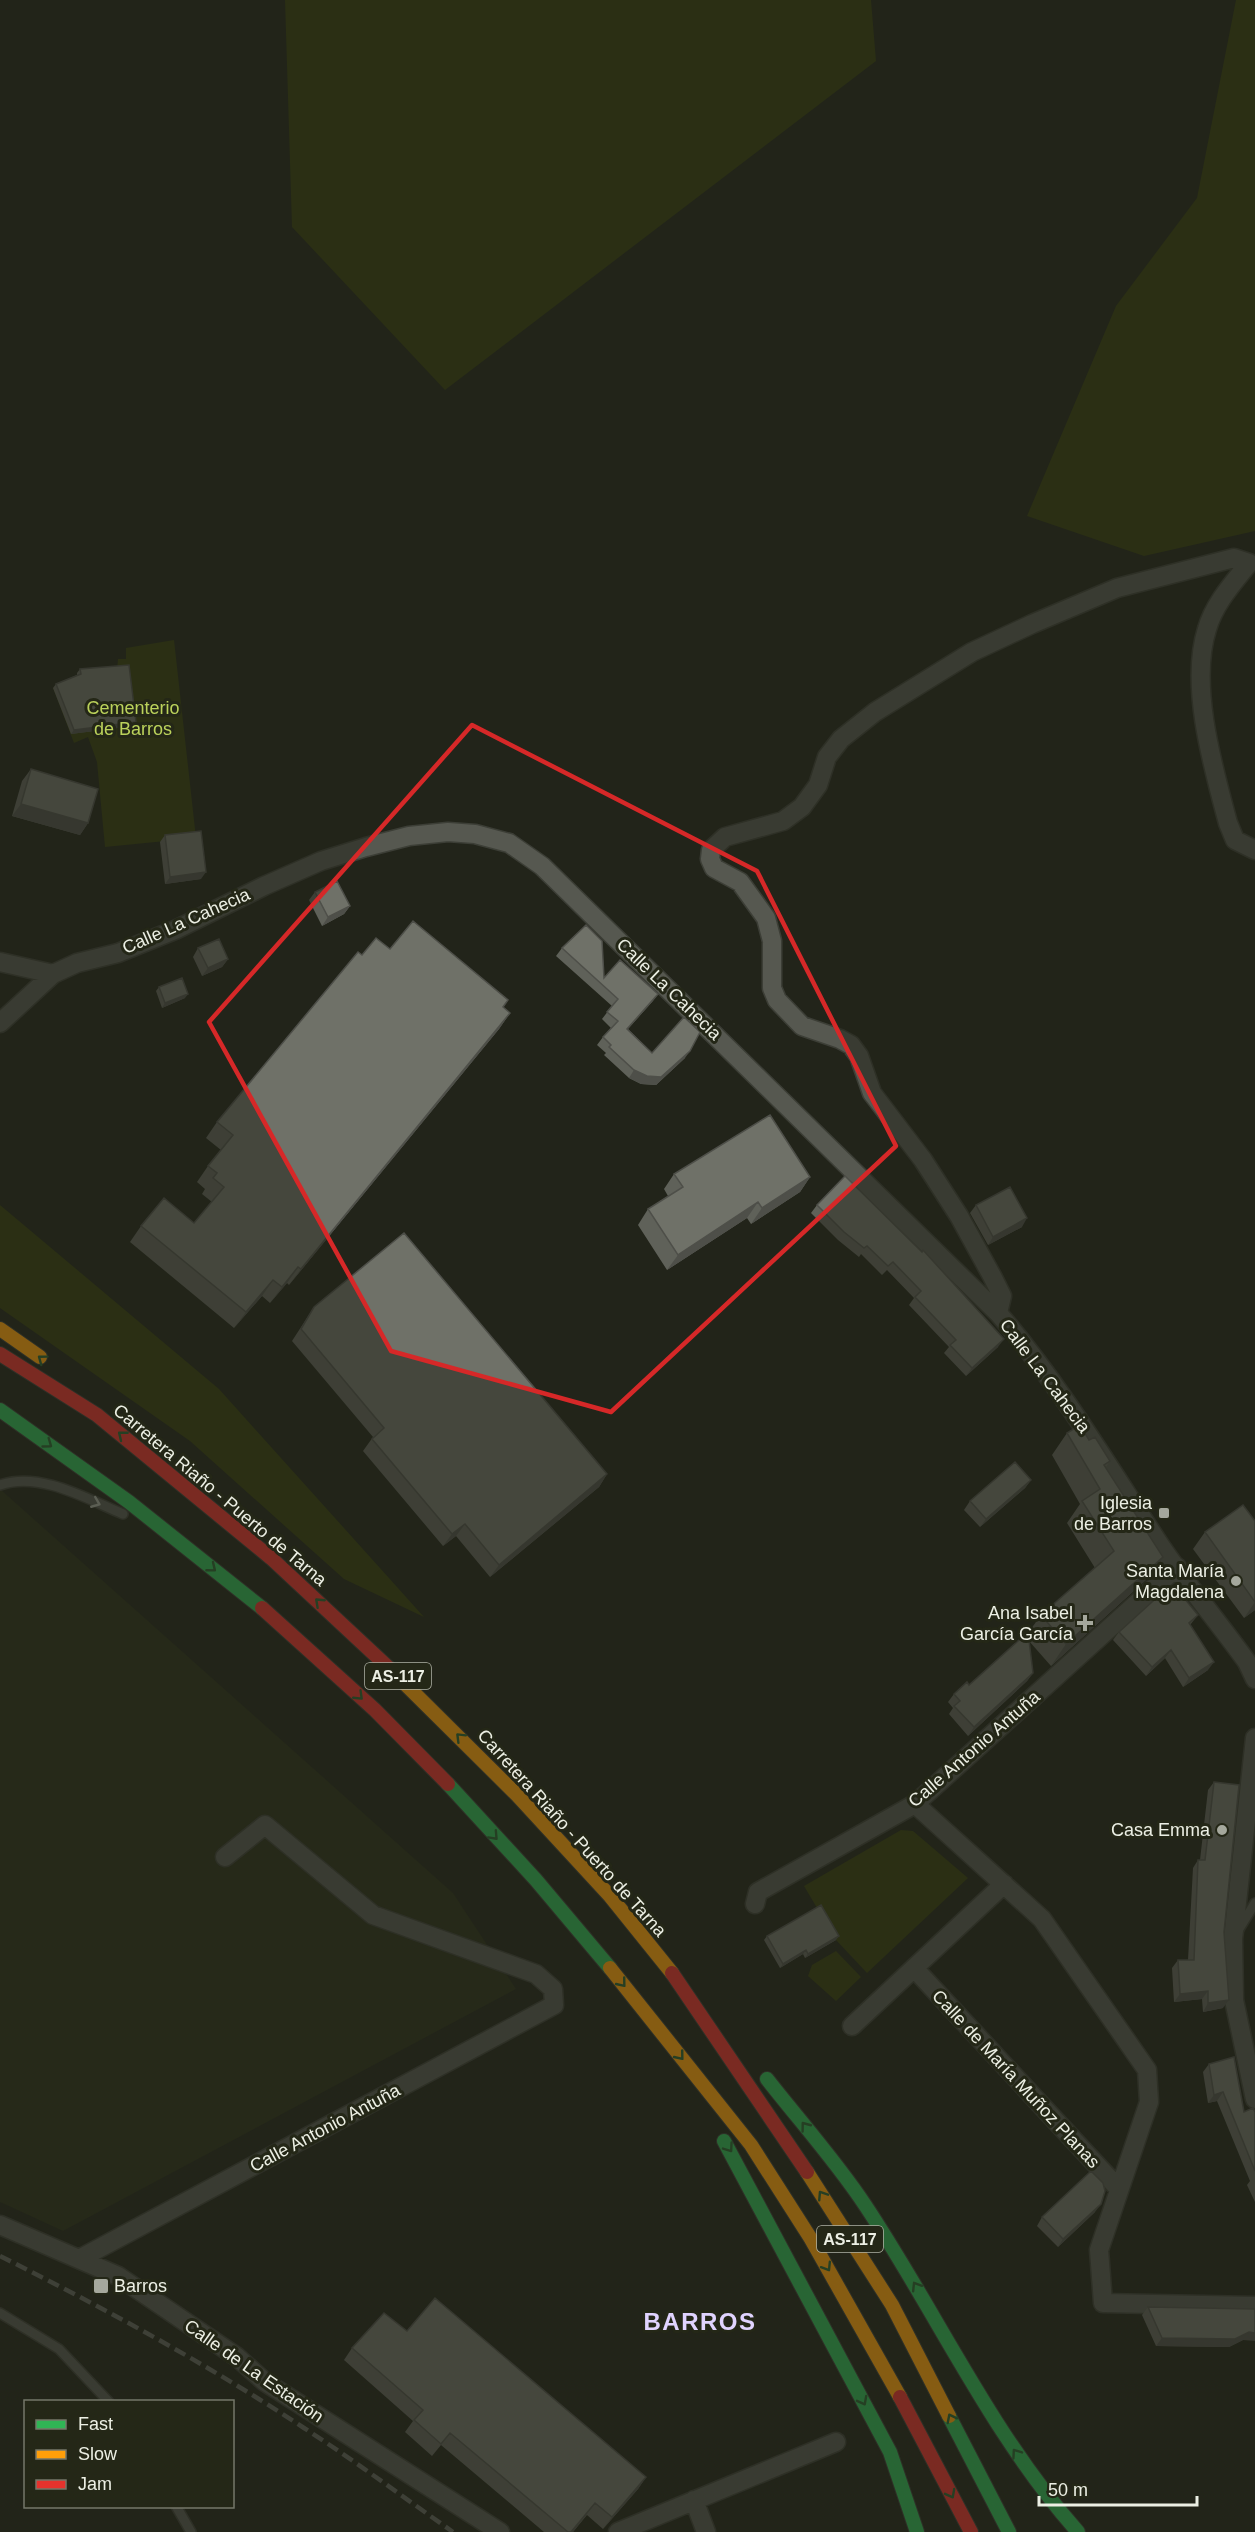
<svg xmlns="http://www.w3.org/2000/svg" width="1255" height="2532" font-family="Helvetica,sans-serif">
<rect width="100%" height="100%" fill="#22241a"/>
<path fill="#2a2f19" d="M0,1489L453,1893L516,1989L63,2231L0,2202Z"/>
<path fill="#353d0e" d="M285,0H871L876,61L445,390L292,227Z
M1236,0H1255V531L1144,556L1027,516L1116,306L1197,198Z
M174,640L196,838L105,847L97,762L88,737L74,743L53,688L78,680L77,673L117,670L118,659H126V648Z
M0,1205L219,1389L424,1617L344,1579L190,1441L0,1308Z
M901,1830L913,1831L968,1878L867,1973L836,1940L804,1886Z
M836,1951L861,1977L836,2001L808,1976L812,1965Z"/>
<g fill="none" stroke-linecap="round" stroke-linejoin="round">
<defs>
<path id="lane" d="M0,1485C40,1471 87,1499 123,1514
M1239,1929L1255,1903
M0,2313L59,2349L109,2402
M176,2506L191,2532"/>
<path id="street" d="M0,962L53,974
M0,1023L53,974L77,963L118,953L175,930L264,886L321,861L366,847L409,836L448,832L475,834L509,843L542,866L998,1313C1060,1385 1108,1466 1160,1545C1187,1585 1219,1623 1247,1662L1255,1679
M998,1313L1002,1296L992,1276L959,1216L923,1160L872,1093L859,1056L851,1045L840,1039L802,1026L777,1000L772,988V941L766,918L740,882L714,868L710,859L711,850L725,837L783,821L802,807L818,785L827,757L841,739L875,712L972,652L1032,624L1117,588L1234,558L1249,563C1233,583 1214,604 1207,629C1189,685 1213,767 1228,823L1235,840L1255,850
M1255,1738L1233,1939L1234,2000L1255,2099
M915,1804L1042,1919L1147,2070L1149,2102L1099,2250L1103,2303L1255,2306
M755,1904L758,1892L915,1804L1177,1567
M914,1968L1119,2189
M852,2026L1004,1884
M0,2225L118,2276L237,2357L265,2382L500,2532
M81,2258L554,2005L553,1989L536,1974L373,1915L265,1825L225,1857
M694,2500L706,2532
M618,2532L836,2442"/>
<path id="fast" d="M0,1410L129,1502L262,1608
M448,1784L536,1880L610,1968
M767,2079C799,2120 836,2161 865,2205C937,2313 991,2434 1078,2532
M724,2141L890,2452L917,2532
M949,2416L1009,2532"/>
<path id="slow" d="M0,1329L40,1357
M390,1669L517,1795L610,1896L672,1973
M610,1968L751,2145L811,2239L900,2397
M807,2172L892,2305L949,2416"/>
<path id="jam" d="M0,1354L97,1415L271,1558L390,1669
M262,1608L375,1710L448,1784
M672,1973L807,2172
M900,2397L971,2532"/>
</defs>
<use href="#lane" stroke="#3c3e36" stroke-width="12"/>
<use href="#street" stroke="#3c3e36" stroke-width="21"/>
<use href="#fast" stroke="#3c3e36" stroke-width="16"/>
<use href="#slow" stroke="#3c3e36" stroke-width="16"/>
<use href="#jam" stroke="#3c3e36" stroke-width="16"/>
<use href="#lane" stroke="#565850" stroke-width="9"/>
<use href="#street" stroke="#565850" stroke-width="18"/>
<use href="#fast" stroke="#30b455" stroke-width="14"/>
<use href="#slow" stroke="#ff9f0a" stroke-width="14"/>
<use href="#jam" stroke="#e5322d" stroke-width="14"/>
<path stroke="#60625b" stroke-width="4.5" stroke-dasharray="12 6" stroke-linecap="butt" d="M0,2256C104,2308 207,2364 304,2428C355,2461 403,2497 453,2532"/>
</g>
<path fill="#5f6159" d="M80,669L136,722L133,726L71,734L53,688L56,684L77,675V673Z
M31,769L88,823L80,835L12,816L22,781Z
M165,835L201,879L165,884L160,842Z
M315,892L350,906L344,914L322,926L309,900Z
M198,948L228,959L222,967L202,976L193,957Z
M562,948L604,978L658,994L652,1002L628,1029L652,1053L685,1058L656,1085L641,1084L629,1078L604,1055L606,1053L597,1045L603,1037L611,1028L602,1019L612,1006L556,956Z
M390,949L508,1000L503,1007L510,1013L499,1029L289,1285L287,1283L270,1303L262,1296L234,1328L130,1242L141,1226L194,1223L212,1202L202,1194L205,1189L197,1182L208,1166L221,1150L206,1138L217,1122L362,955Z
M159,987L185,998L162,1008L156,991Z
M674,1174L810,1177L800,1192L751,1224L747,1218L667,1270L638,1225L648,1209L668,1196L664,1189Z
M845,1176L998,1347L966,1376L944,1353L949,1347L909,1305L914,1298L887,1270L882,1275L861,1254L859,1257L838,1240L811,1213L817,1205Z
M976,1205L1022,1227L988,1245L970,1213Z
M314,1307L607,1474L599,1487L490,1577L456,1536L443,1546L363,1451L373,1437L292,1341Z
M1067,1433L1089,1440L1110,1461L1106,1467L1163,1557L1147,1579L1051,1666L1029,1641L1033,1673L1027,1681L968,1736L949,1714L953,1708L948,1702L954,1694L969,1685L1028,1633L1041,1615L1095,1568L1067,1523L1080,1504L1052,1455Z
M1031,1480L1025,1488L980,1527L964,1510L970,1501Z
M1255,1521V1610L1244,1618L1193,1549L1205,1532Z
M1198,1615L1190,1625L1208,1670L1183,1687L1165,1658L1146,1676L1113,1640L1119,1632Z
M1214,1782L1224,1932L1223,2008L1203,2012L1202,1999L1174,2002L1172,1968L1178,1960H1188L1193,1868L1198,1860H1200L1208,1790Z
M767,1936L836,1940L805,1958L803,1954L780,1968L764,1940Z
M1209,2064L1244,2112H1255V2202L1247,2185L1250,2181L1217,2101L1208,2103L1203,2072Z
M1095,2212L1058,2247L1037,2226L1042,2217Z
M1148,2307L1243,2340L1229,2347L1156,2346L1142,2315Z
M407,2331L646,2477L638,2489L603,2529L587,2515L573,2532H544L441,2445L432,2456L405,2432L413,2421L344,2360L352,2348Z"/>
<path fill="#4e4f49" d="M136,722L133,726L71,734L74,730Z
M21,804L88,823L80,835L12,816Z
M206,872L201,879L165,884L170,877Z
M350,906L344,914L322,926L328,917Z
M228,959L222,967L202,976L208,968Z
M188,994L185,998L162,1008L165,1003Z
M658,994L652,1002L621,1036L627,1029Z
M510,1013L499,1029L289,1285L301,1269Z
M690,1051L685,1058L656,1085L641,1084L629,1078L634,1070Z
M810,1177L800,1192L751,1224L762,1208Z
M758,1202L747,1218L667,1270L678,1255Z
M1027,1218L1022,1227L988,1245L993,1237Z
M298,1267L287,1283L270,1303L282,1287Z
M273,1280L262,1296L234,1328L246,1312Z
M1004,1339L998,1347L966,1376L972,1368Z
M607,1474L599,1487L490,1577L499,1565Z
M1031,1480L1025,1488L980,1527L986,1519Z
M465,1524L456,1536L443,1546L452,1534Z
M1163,1557L1147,1579L1051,1666L1066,1644Z
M1255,1602V1610L1244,1618Z
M1171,1650L1165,1658L1146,1676L1152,1667Z
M1214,1662L1208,1670L1183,1687L1189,1678Z
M1033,1673L1027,1681L968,1736L974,1727Z
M839,1936L836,1940L805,1958L808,1954Z
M806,1950L803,1954L780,1968L783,1964Z
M1208,1991L1202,1999L1174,2002L1180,1994Z
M1229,2000L1223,2008L1203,2012L1208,2003Z
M1223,2092L1217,2101L1208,2103L1214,2095Z
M1101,2204L1095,2212L1058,2247L1063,2239Z
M1249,2332L1255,2333V2341L1243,2340L1229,2347L1156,2346L1162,2338Z
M646,2477L638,2489L603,2529L612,2517Z
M595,2503L573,2532H571Z"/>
<path fill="#6f7168" stroke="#4e4f49" stroke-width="1.5" d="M129,665L136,722L74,730L56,684L81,674L80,669Z
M31,769L98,789L88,823L21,804Z
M201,831L206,872L170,877L165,835Z
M337,881L350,906L328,917L315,892Z
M413,921L508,1000L503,1007L510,1013L301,1269L298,1267L282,1287L273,1280L246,1312L141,1226L164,1198L194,1223L224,1187L213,1178L217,1173L208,1166L233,1135L217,1122L358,952L362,955L376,938L390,949Z
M586,925L602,941L604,978L620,960L658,994L627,1029L652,1053L684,1017L700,1032L690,1051L661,1077L647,1076L634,1070L609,1047L611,1045L603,1037L618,1021L607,1012L618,999L562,948Z
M219,939L228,959L208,968L198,948Z
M182,978L188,994L165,1003L159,987Z
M770,1115L810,1177L762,1208L758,1202L678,1255L648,1209L683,1187L674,1174Z
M845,1176L922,1252L923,1250L1004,1339L972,1368L950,1345L956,1340L915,1297L921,1291L893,1262L888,1266L867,1246L864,1248L844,1232L817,1205Z
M1010,1187L1027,1218L993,1237L976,1205Z
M404,1233L607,1474L499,1565L465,1524L452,1534L372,1439L384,1428L301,1329L314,1307Z
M1080,1425L1089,1440L1095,1437L1110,1461L1104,1465L1163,1557L1066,1644L1041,1615L1114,1551L1082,1501L1100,1489L1067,1433Z
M1015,1462L1031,1480L986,1519L970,1501Z
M1243,1505L1255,1521V1602L1205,1532Z
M1163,1592L1180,1593L1198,1615L1189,1623L1214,1662L1189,1678L1171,1650L1152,1667L1119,1632Z
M1028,1632L1033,1673L974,1727L954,1706L960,1701L954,1694L967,1682L969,1685Z
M1214,1782L1239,1785L1224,1932L1229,2000L1208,2003V1991L1180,1994L1178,1960H1194L1198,1860H1205Z
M821,1905L839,1936L808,1954L806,1950L783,1964L767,1936Z
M1234,2057L1244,2112L1253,2108L1255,2112V2171L1223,2092L1214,2095L1209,2064Z
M1091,2171L1103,2183L1105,2191L1101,2204L1063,2239L1042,2217Z
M435,2298L646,2477L612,2517L595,2503L571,2532H568L450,2433L441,2444L414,2420L423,2410L352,2348L384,2313L407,2331Z
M1148,2307L1255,2309V2333L1249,2332L1235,2339L1162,2338Z"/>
<defs><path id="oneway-chevron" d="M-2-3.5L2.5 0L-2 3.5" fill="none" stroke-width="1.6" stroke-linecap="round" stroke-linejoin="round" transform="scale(1.5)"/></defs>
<g stroke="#295f30">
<use href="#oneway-chevron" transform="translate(42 1359) rotate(-143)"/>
<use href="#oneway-chevron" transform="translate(122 1435) rotate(-141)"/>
<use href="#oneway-chevron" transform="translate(48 1444) rotate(36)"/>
<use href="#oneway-chevron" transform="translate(212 1568) rotate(39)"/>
<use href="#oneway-chevron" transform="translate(319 1602) rotate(-137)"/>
<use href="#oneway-chevron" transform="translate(359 1696) rotate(44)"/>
<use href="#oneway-chevron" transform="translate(460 1737) rotate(-135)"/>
<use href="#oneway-chevron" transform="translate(494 1836) rotate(47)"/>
<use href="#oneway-chevron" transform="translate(622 1983) rotate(51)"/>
<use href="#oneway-chevron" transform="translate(680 2056) rotate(51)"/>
<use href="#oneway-chevron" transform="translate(805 2126) rotate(-127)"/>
<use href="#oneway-chevron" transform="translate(729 2148) rotate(55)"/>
<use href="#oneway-chevron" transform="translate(822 2195) rotate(-123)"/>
<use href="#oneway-chevron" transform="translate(827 2267) rotate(58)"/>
<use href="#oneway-chevron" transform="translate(916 2286) rotate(-122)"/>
<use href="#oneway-chevron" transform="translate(863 2401) rotate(62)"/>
<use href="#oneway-chevron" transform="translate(951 2418) rotate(-117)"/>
<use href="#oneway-chevron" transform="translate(1016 2453) rotate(-125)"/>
<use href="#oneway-chevron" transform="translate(951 2494) rotate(62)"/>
</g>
<use stroke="#a1a49a" href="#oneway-chevron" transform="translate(96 1503) rotate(22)"/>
<path d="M0 0H1255V2532H0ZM472,725L757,871L896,1146L611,1412L391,1351L209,1022Z" fill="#22241a" fill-opacity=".55" fill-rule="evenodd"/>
<path fill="none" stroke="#d62828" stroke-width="4.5" stroke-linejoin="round" d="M472,725L757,871L896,1146L611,1412L391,1351L209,1022Z"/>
<g fill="#a5a89d" stroke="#242717" stroke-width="2">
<rect x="1158" y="1507" width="12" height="12" rx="3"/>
<circle cx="1236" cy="1581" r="6"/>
<path d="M1082 1614h6v6h6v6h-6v6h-6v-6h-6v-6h6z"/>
<circle cx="1222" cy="1830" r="6"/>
<rect x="93" y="2278" width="16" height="16" rx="3"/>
</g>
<g text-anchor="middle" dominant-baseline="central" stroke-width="6" stroke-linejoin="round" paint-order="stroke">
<g fill="#242717" stroke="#b0b3a6" stroke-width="1.5">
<rect x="365" y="1663" width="66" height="26" rx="4.5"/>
<rect x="817" y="2226" width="66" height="26" rx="4.5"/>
</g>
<g font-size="16" font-weight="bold" fill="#ecefe4">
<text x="398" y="1676">AS-117</text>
<text x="850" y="2239">AS-117</text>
</g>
<g font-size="18" fill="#bbd25b" stroke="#242717">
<text x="133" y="708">Cementerio<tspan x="133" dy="21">de Barros</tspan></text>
</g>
<g font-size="18" fill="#ecefe4" stroke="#242717">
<text transform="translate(186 921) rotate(-24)">Calle La Cahecia</text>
<text transform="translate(669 989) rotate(44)">Calle La Cahecia</text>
<text transform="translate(1045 1376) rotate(53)">Calle La Cahecia</text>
<text transform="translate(220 1495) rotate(40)">Carretera Riaño - Puerto de Tarna</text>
<text transform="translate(974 1749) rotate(-41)">Calle Antonio Antuña</text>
<text transform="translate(572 1833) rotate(48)">Carretera Riaño - Puerto de Tarna</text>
<text transform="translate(1016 2079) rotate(47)">Calle de María Muñoz Planas</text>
<text transform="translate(325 2128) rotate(-28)">Calle Antonio Antuña</text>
<text transform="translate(254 2371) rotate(35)">Calle de La Estación</text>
</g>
<g font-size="18" fill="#ecefe4" stroke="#242717" text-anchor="end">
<text x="1152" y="1503">Iglesia<tspan x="1152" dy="21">de Barros</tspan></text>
<text x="1224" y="1571">Santa María<tspan x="1224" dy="21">Magdalena</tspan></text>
<text x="1073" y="1613">Ana Isabel<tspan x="1073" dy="21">García García</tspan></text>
<text x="1210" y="1830">Casa Emma</text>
<text x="114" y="2286" text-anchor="start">Barros</text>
</g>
<g font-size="24" font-weight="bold" letter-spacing="1.5" fill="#e0d3fe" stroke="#242717">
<text x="700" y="2321">BARROS</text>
</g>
</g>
<rect x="24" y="2400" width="210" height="108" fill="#242717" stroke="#747769" stroke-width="1.5"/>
<rect x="36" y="2420" width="30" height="9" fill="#30b455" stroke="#747769" stroke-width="1.5"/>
<text x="78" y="2430" font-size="18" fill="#ecefe4">Fast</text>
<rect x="36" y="2450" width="30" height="9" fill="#ff9f0a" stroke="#747769" stroke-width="1.5"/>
<text x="78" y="2460" font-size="18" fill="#ecefe4">Slow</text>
<rect x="36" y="2480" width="30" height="9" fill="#e5322d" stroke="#747769" stroke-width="1.5"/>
<text x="78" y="2490" font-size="18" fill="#ecefe4">Jam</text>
<path d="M1039 2496v9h158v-9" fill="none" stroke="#ecefe4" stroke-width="3"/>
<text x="1048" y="2496" font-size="18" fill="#ecefe4" stroke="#242717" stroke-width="4.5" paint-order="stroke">50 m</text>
</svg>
